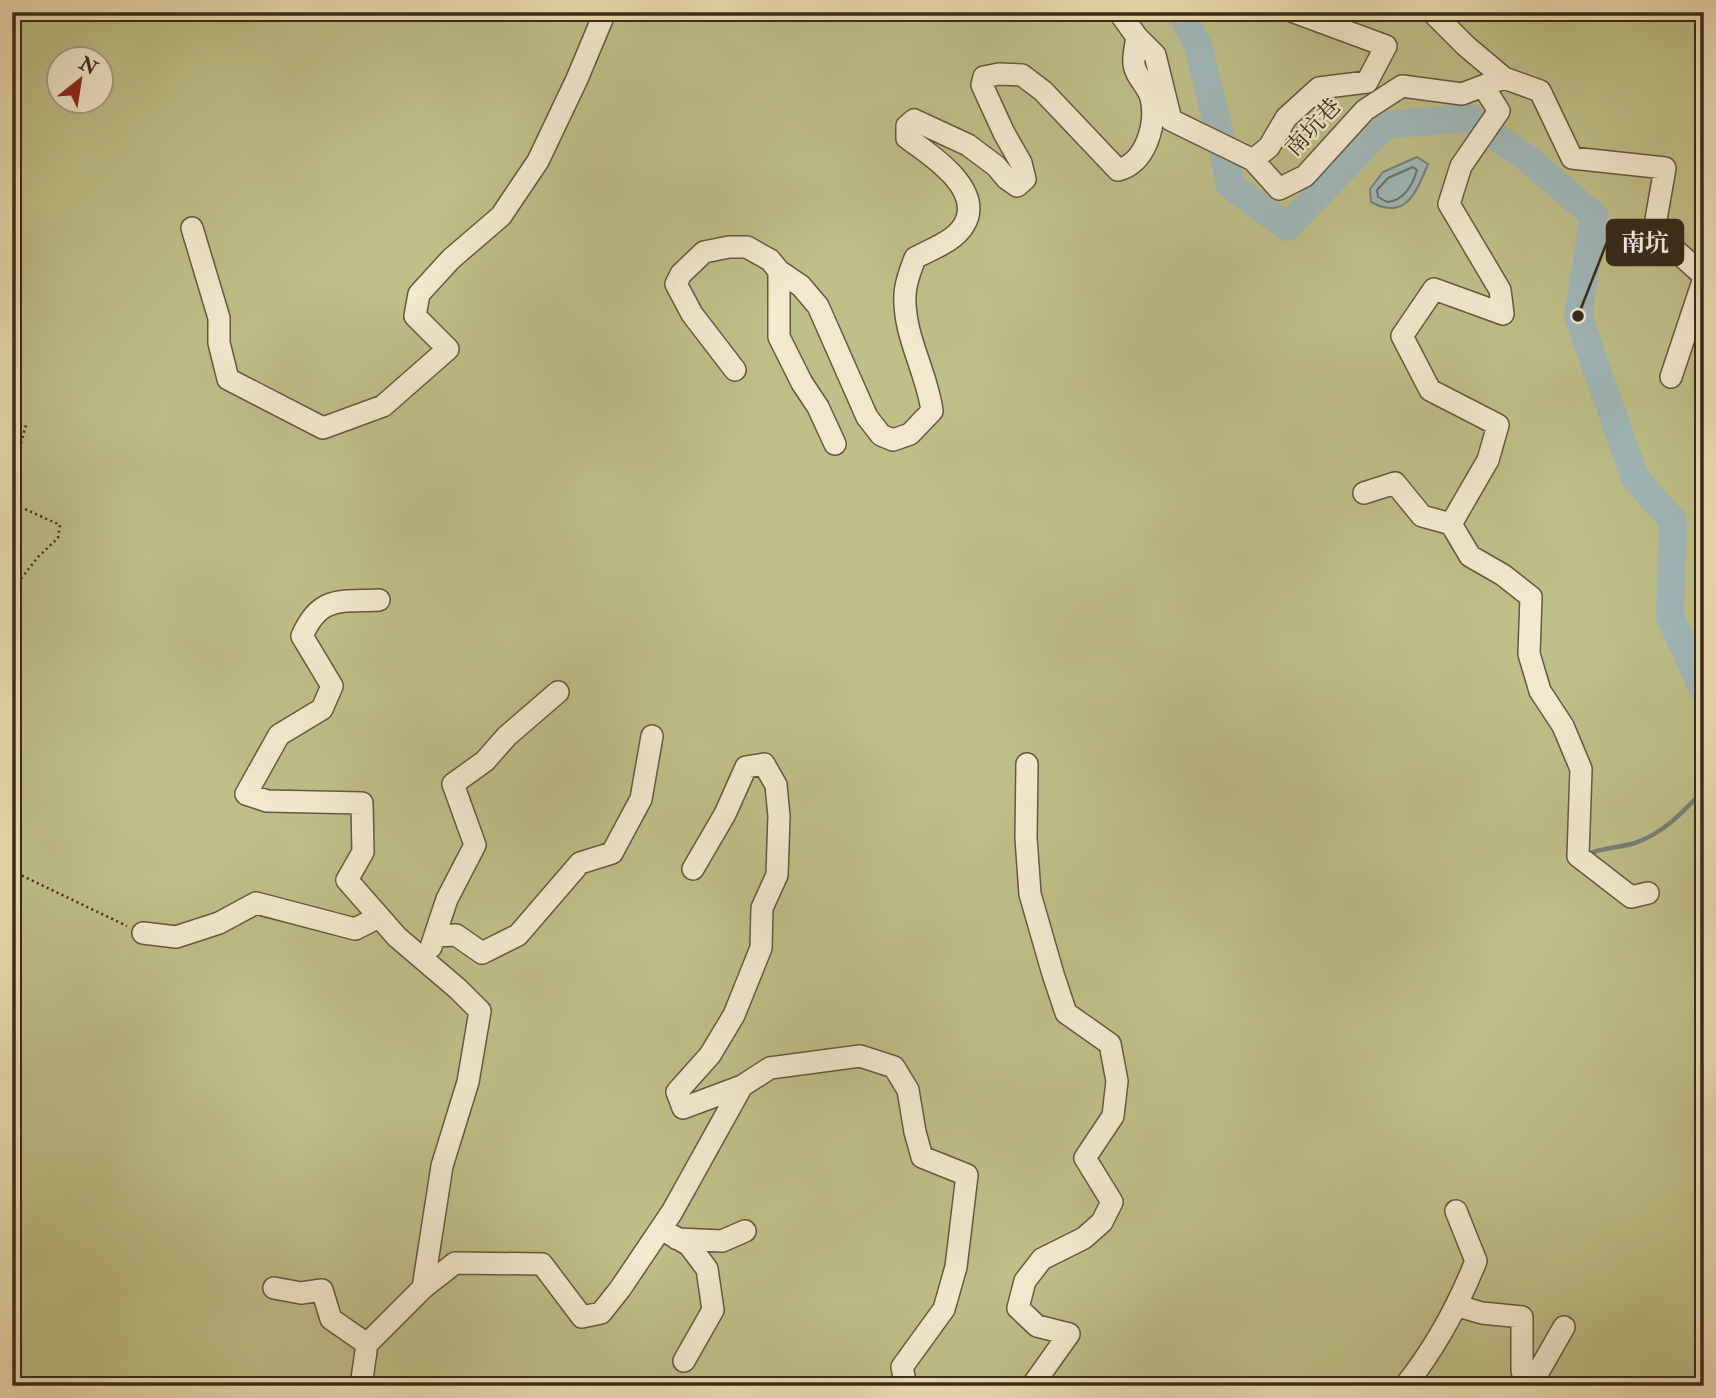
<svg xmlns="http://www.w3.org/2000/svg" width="1716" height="1398" font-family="'IM FELL Double Pica','Noto Serif TC',serif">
<rect width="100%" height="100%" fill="#edddb3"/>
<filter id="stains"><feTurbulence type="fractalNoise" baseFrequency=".00286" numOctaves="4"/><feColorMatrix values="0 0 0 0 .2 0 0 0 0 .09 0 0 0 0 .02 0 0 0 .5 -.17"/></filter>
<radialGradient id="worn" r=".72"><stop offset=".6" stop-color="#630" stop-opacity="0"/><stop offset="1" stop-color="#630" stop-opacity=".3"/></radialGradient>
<path fill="#bfbf88" stroke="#7b7652" stroke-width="2" fill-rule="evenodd" d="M12,12H1704V1386H12ZM60,60H102V102H60Z"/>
<path fill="#a0b8b9" stroke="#76807a" stroke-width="2" d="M1417,157L1428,164C1416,193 1406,221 1371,202L1370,189L1383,172Z"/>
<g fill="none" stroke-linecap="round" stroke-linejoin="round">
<path stroke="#6c726a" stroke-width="2" d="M1413,167L1417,170C1413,184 1404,201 1387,202L1378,197L1377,190L1388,178Z"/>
<path stroke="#76807a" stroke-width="4.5" d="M1588,854C1604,847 1619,848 1635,843C1664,833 1684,811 1704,790"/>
<path stroke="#a0b8b9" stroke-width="28" d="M1181,12L1198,46L1215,115L1230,185L1287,227L1385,125L1469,118L1528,159L1594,216L1578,316L1635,478L1673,521L1670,617L1704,691"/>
<defs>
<path id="minor" d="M1119,12L1137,37L1155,55L1171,120L1253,160L1279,189L1305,176L1365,110L1402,86L1462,94L1504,78
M1436,12V16L1466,46L1504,78L1540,91L1572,158L1665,168L1654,231L1704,276
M1483,86L1499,111L1461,166L1449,204L1500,290L1503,314L1434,289L1402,336L1430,390L1498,425L1488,460L1451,524L1470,556L1503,575L1531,597L1529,654L1540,691L1563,726L1581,769L1578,856L1631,897L1648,893
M1253,160L1269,147L1286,118L1319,88L1367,82L1386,46L1294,12
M192,228L219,318V343L228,379L323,428L383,406L448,349L415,316L419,294L451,259L501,216L538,161L577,79L605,12
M779,271V337L802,383L818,407L835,444
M735,370L692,314L676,284L681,274L704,252L729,247H747L770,260L779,271L801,286L818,306L867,417L881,435L893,440L910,434L932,411C927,372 903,335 905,295C905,283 911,269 915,258C931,249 954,242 964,225C985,190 930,154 907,138V126L914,120L968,145L996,166L1007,179L1017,186L1025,179L1021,163L1004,133L982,85L984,77L999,74L1022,75L1043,91L1118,170C1146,163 1157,124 1151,98C1148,86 1135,76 1134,64C1133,55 1136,45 1137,37
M1671,377L1704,278
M1364,493L1395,483L1422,516L1451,524
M379,600C340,602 320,595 302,636L332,686L322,709L279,735L246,794L267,801L362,803L363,852L347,880L397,937L458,989L480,1011L468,1082L442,1166L423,1288
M1027,764L1026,838L1030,894L1053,974L1066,1013L1110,1044L1117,1081L1113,1116L1085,1158L1112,1202L1102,1222L1084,1238L1042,1259L1025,1281L1018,1308L1037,1326L1069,1334L1032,1386
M143,933L176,937L219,923L256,903L355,929L379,917
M436,936L456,935L482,953L518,935L580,863L612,853L641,799L652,736
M431,947L447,899L475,845L453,784L485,761L507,736L558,692
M742,1086L770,1068L860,1056L894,1067L908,1090L915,1132L922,1157L967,1175L956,1267L944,1309L902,1367L906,1386
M661,1229L689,1245L707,1269L713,1310L684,1361
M677,1239L722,1241L745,1231
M274,1288L301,1293L322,1290L331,1319L367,1344
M1458,1306L1482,1313L1522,1317V1371L1532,1383L1564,1327
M361,1386L367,1344L423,1288L455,1263L542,1264L582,1317L601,1313L620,1289L672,1212L742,1086L683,1108L677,1092L710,1055L734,1015L761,948L762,908L777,875L779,816L776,785L764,764L746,767L725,814L693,869
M1405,1386C1436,1347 1458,1306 1476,1261L1456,1211"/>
</defs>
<use href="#minor" stroke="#645842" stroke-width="24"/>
<path stroke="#372c1c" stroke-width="2.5" stroke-dasharray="2 3.5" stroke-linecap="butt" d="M12,475L26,425
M12,500L16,505L60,525L58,538L38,557L12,590
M12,714L20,730L12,829
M12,871L127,926"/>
<use href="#minor" stroke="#f3e9ce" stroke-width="21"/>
</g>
<g text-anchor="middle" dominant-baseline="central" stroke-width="5" stroke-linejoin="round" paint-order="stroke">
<g font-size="23" fill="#372c1c" stroke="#f3e9ce">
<text transform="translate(1313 127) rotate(-47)">南坑巷</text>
</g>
</g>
<path fill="none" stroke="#372c1c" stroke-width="2.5" d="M1578 316L1607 242"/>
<circle fill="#372c1c" stroke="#f3e9ce" stroke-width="2.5" cx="1578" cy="316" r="7"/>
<rect fill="#372c1c" stroke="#372c1c" stroke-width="2.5" x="1607" y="220" width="76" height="45" rx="7"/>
<g font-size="24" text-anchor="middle" font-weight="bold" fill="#fff">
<text x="1645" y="251">南坑</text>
</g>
<rect width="1716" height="1398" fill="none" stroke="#edddb3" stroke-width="42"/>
<rect x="14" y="14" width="1688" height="1370" fill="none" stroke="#372c1c" stroke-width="3.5"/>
<rect x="21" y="21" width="1674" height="1356" fill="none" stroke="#372c1c" stroke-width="2"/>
<g transform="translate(80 80) rotate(30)"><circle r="33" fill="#f3e9ce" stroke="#a89d87" stroke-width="2"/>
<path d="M0-5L12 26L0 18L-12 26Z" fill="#8f2418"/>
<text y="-10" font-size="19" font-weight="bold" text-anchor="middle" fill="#372c1c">N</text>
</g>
<rect width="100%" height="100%" filter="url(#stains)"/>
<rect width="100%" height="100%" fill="url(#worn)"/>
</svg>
